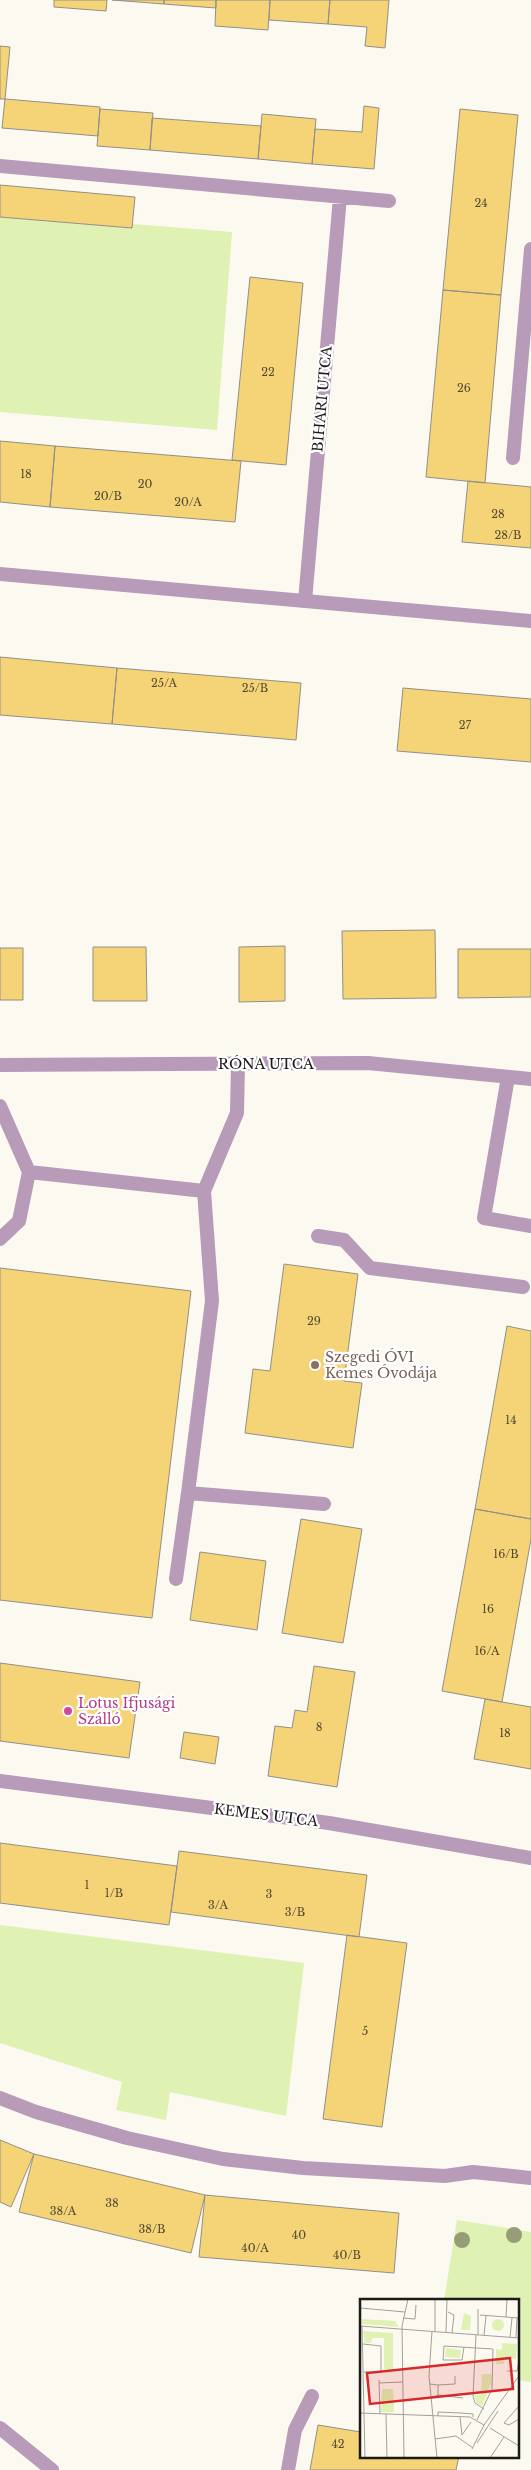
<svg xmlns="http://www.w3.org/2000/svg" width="531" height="2470" font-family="'Libre Baskerville',serif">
<rect width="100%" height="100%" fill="#fcf9f1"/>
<path fill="#dff1b3" d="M0,217L132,228L133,224L232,232L217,430L0,412Z
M0,1925L304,1963L286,2116L170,2092L166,2120L116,2110L122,2082L0,2043Z
M457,2220L531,2232V2382L517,2380V2300H444Z"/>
<path fill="#f5d478" stroke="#928f88" d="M54,0H107L106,11L54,7Z
M112,0H164V4Z
M164,0H216V8L164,4Z
M216,0H270L268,30L215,26Z
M270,0H330L328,24L269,20Z
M330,0H389L385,48L365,46L367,27L328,24Z
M0,46L10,47L5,99H0Z
M5,99L100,107L98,136L2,128Z
M364,106L379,108L374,169L312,164L315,129L362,132Z
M100,109L153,113L150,150L97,146Z
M460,109L518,115L501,295L443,290Z
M262,114L316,119L312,164L258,159Z
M152,118L261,126L258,159L150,150Z
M0,185L135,197L132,228L0,217Z
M250,277L303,283L286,465L232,460Z
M443,290L501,295L485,483L426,477Z
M0,441L55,446L50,507L0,502Z
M55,446L241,461L235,522L50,507Z
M468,481L531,487V548L462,542Z
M0,657L117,668L112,724L0,715Z
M117,668L301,683L296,740L112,724Z
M403,688L531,699V762L397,751Z
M435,930L436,998L343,999L342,931Z
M285,946V1001L239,1002V947Z
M93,947H146L147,1001H93Z
M0,948H23V1000H0Z
M458,949H531V997L458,998Z
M284,1264L358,1274L344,1381L362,1383L353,1448L245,1433L253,1369L270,1371Z
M0,1268L191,1291L152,1618L0,1600Z
M507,1326L531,1331V1519L475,1509Z
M475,1509L531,1519V1539L502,1702L442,1691Z
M301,1519L362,1529L343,1643L282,1633Z
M200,1552L266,1561L257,1630L190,1620Z
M0,1663L140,1682L129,1758L0,1741Z
M314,1666L355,1672L337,1787L268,1776L275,1726L292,1728L295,1710L307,1712Z
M485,1699L531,1707V1769L474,1759Z
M184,1732L219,1737L215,1764L180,1758Z
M0,1843L177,1866L169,1925L0,1903Z
M179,1851L367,1875L359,1937L171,1912Z
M347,1935L407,1943L382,2127L323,2119Z
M0,2140L34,2154L11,2207L0,2202Z
M34,2154L205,2195L191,2253L19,2212Z
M205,2195L399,2213L394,2273L199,2257Z
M318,2425L361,2432V2456H459L456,2470H310Z"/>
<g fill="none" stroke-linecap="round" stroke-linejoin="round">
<path stroke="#b79bb9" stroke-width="14" d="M0,166L389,201
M513,458L531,249
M305,601L340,197
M508,1077L484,1218L531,1226
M0,1106L29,1172L204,1191L237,1113L238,1064
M204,1191L212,1301L188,1493L324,1504
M318,1236L344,1240L370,1268L523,1287
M0,1239L19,1221L29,1172
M176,1579L188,1493
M0,2098L36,2112L127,2138L223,2159L303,2168L445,2176L473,2172L531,2178"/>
<path stroke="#b79bb9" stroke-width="14" d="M0,574L531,621
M0,1065L368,1063L531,1079
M0,1781L329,1823L531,1858
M288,2470L295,2430L312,2396"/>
<path stroke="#b79bb9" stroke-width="14" d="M0,2428L52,2470"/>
</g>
<g fill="#979e77">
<circle cx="514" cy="2235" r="8"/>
<circle cx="462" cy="2240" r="8"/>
</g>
<circle fill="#8d6e63" stroke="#fff" stroke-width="2" cx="315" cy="1365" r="5"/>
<circle fill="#d1479c" stroke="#fff" stroke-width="2" cx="68" cy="1711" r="5"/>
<g text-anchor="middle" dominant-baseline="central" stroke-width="4.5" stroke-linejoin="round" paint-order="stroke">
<g font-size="11" fill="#524930">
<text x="481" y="203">24</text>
<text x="268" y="372">22</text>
<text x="464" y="388">26</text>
<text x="26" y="474">18</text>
<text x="145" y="484">20</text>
<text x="108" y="496">20/B</text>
<text x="188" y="502">20/A</text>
<text x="498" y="514">28</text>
<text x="508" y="535">28/B</text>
<text x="164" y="683">25/A</text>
<text x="255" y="688">25/B</text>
<text x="465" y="725">27</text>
<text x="314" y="1321">29</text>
<text x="511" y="1420">14</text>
<text x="506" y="1554">16/B</text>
<text x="488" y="1609">16</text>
<text x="487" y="1651">16/A</text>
<text x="319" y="1727">8</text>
<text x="505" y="1733">18</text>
<text x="87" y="1885">1</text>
<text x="114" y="1893">1/B</text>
<text x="269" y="1894">3</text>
<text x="218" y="1905">3/A</text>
<text x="295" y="1912">3/B</text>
<text x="365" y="2031">5</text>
<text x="112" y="2203">38</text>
<text x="63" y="2211">38/A</text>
<text x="152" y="2229">38/B</text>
<text x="299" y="2235">40</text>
<text x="255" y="2248">40/A</text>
<text x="347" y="2255">40/B</text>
<text x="338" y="2444">42</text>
</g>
<g font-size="14" fill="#1c1b18" stroke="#fff">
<text transform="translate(322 399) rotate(-85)">BIHARI UTCA</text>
<text x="266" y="1064">RÓNA UTCA</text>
<text transform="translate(266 1815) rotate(7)">KEMES UTCA</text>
</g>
<g font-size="14" fill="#785e54" stroke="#fff" text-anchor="start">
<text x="325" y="1357">Szegedi ÓVI<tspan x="325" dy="16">Kemes Óvodája</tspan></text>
</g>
<g font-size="14" fill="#b23c85" stroke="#fff" text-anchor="start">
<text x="78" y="1703">Lotus Ifjusági<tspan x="78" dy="16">Szálló</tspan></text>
</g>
</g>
<g transform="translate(360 2299)">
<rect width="159" height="159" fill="#fcf9f1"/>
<path d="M104,14L111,17L110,31H101ZM132 26a6 6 0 1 1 12 0a6 6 0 1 1-12 0ZM2,20L35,22L39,28L1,25ZM3,32L33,34V71L24,70V39H12L11,44H5ZM142,44L157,45L156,60L145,59L144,65H136V50L142,51ZM86,49L101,51L100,59L85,58ZM122,75H131L132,82L122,107L117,104L114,96H121ZM22,90H33L34,113H21Z" fill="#dff1b3"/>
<path fill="none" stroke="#a2a09a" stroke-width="1" d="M75,0V32M0,9L45,13M118,10V36M88,13L94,16L92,34M120,16L159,19M146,18L147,0M43,19L55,20L56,6M0,27L159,39M2,27L5,159M72,32L69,77L77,159M86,33L87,0M116,36L113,97L115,104L124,110M124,36L126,17M150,38L152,19M156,38L157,19M3,45L21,47V73H4M104,48L102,61H83L84,47L133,50L132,90L117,121M147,72H157L159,61M19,81L20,115M19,84L43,83M70,85L78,86V96L72,99M78,86L95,85V77M78,96L103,99M159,107L144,124L149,126L159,120M0,114L110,118L124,126M26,115L27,159M78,117V113L101,114L113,115V118M100,118L102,136L111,123M130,129L159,147M75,140L96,137L113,149M117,144L138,112M112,150L124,126L159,77M44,159L42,27L48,0M130,159L144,138"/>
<path fill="#d62828" fill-opacity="0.15" stroke="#d62828" stroke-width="2.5" d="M150,59L153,90L10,105L7,74Z"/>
<rect width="159" height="159" fill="none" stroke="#1c1b18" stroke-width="2.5"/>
</g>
</svg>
